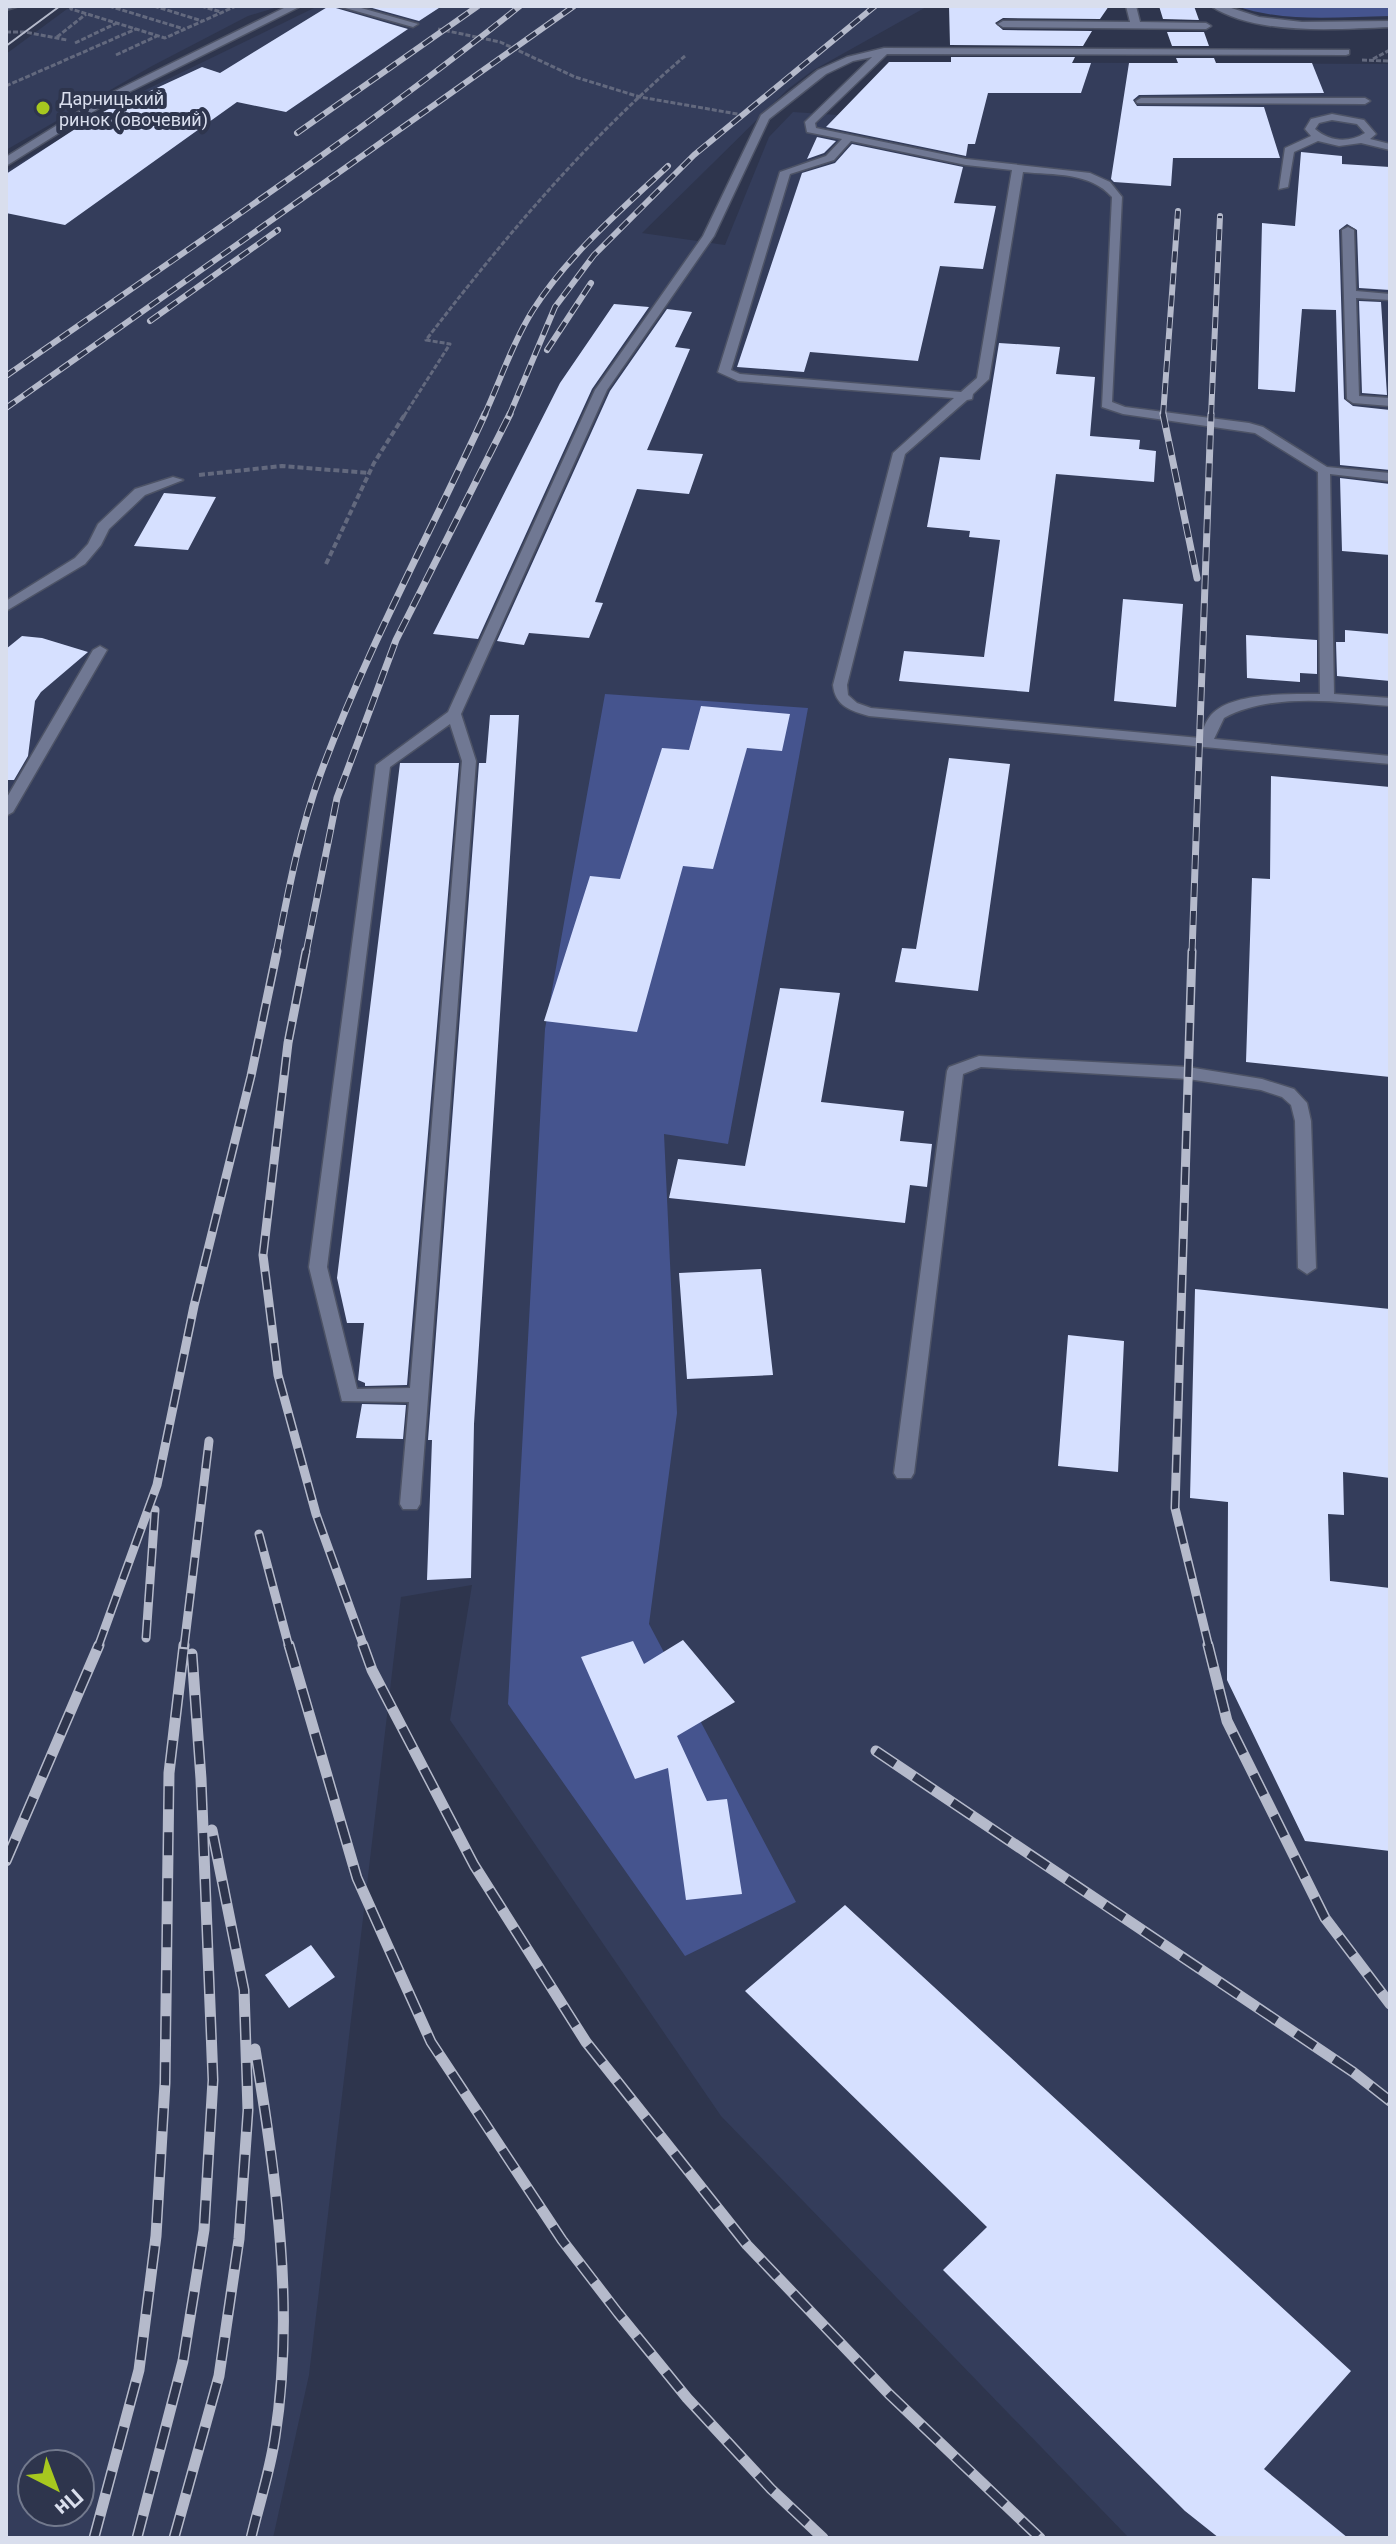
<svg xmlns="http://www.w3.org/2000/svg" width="1396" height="2544" font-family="Roboto,sans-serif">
<rect width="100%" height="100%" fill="#2e354d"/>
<path fill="#343d5b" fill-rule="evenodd" d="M81,6H281L248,16L152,66L6,150V54L67,9Z
M318,6H928L812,71L788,89L642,233L725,245L769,137L793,112L838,115L889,62L1390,64V2538H1129L721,2116L450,1720L472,1585L401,1597L309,2375L273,2538H6V171L131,97ZM32,2464H80V2512H32Z"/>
<path fill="#45548e" d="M1236,6H1390V16C1338,17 1285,23 1236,6Z
M605,694L808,708L728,1144L664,1134L677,1413L649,1624L796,1902L685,1956L508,1704L545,1029Z"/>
<path fill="#d6e0ff" d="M329,6L408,29L286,112L237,102L65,225L6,213V174L92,118L131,97L135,98L202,67L220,73Z
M365,6H442L419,21Z
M949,6H1109L1100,19L1003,18L995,23L1003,30L1092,31L1083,46L950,45Z
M1159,6H1194L1199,20L1163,19Z
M1167,32H1204L1209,46H1172Z
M951,57H1075L1072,63H1091L1081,93H988L975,144H968L966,156L826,127L889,62H951Z
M1176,58H1214L1216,63H1312L1324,93L1139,95L1133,100L1137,106L1264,107L1280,158H1173L1171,186L1114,182L1111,179L1129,63H1178Z
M817,137L836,141L824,153L807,159Z
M852,144L963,167L954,203L996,206L983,269L940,266L918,361L810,352L804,372L737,367L802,173L835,163Z
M1301,152L1342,156V164L1390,167V290L1359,288L1357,230L1347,224L1339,230L1344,399L1353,406L1390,410V470L1340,465L1336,310L1302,309L1295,392L1258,389L1262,223L1295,226Z
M1359,301L1381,302L1387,395L1362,393Z
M614,304L649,307L592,389L478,639L433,634L560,383Z
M667,309L692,312L675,347L690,349L647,450L703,454L689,494L637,489L595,602L603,603L589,638L529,633L524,645L497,641L610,391Z
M999,343L1060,347L1056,374L1095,377L1090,436L1140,440L1139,449L1156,451L1154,482L1056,474L1029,692L899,681L904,651L984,657L1000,540L969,537L970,531L927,527L940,457L980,460Z
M1340,478L1390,484V555L1342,551Z
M164,493L216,497L188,550L134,546Z
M1123,599L1183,604L1176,707L1114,701Z
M1345,630L1390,634V681L1337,676L1336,642H1345Z
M1246,635L1317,640V674L1300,673V682L1247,678Z
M22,636L42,638L88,652L41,692L35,701L28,756L14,780H6V649Z
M701,706L790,714L782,751L747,748L713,869L683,866L637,1032L544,1021L590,876L620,879L662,748L689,750Z
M490,715H519L474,1424L471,1578L427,1580L432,1440H428L479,763H486Z
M949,758L1010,764L978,991L895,982L902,948L916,949Z
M400,763H459L407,1385L365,1386V1383L358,1380L364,1323H347L337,1278Z
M1271,776L1390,787V1077L1246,1062L1252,878L1270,879Z
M780,988L840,993L821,1102L904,1111L900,1141L932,1144L927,1187L910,1185L905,1223L669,1198L678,1159L745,1166Z
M761,1269L773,1375L687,1379L679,1273Z
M1195,1289L1390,1309V1478L1343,1472L1344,1515L1328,1514L1330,1581L1390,1588V1851L1305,1841L1227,1680L1228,1502L1190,1498Z
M1068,1335L1124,1341L1118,1472L1058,1466Z
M362,1404L406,1405L403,1439L356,1438Z
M683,1640L735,1702L677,1736L707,1801L727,1799L742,1894L686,1900L668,1768L635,1779L581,1657L633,1641L644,1664Z
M845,1905L1351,2371L1264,2469L1348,2538H1219L1185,2511L943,2270L987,2227L745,1991Z
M311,1945L335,1977L289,2008L265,1975Z"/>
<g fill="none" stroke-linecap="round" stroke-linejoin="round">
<defs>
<path id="service" d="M338,6H354L418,24L413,27Z
M1126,6H1136L1140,22L1206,23L1211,26L1206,29L1003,27L998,24L1003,21L1130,22Z
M1211,6H1225L1259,17L1302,22L1390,21V27C1338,29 1256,36 1211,6Z
M884,48L1349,50V54L1346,55L887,54L815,123L816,128L966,159L1090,173L1110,182L1122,197L1112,402L1125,407L1249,423L1263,427L1327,467L1390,473V481L1330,474L1334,694L1390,698V706C1338,702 1272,692 1224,718L1214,739L1390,756V764L869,716C851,711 835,706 833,685L893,453L954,398L738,381L718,372L780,172L826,156L842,139L807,132L805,122L872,57L853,61L826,74L769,119L714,236L607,390L461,714L476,761L420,1504L417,1509H403L400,1504L409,1402L342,1401L309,1267L376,765L448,712L595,390L703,236L761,115L818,70L847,57ZM851,141L966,165L1012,170L977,378L961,392L740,374L731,370L790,174L834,160ZM1023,172C1054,175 1090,172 1112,197L1102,407L1123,414L1255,433L1318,472L1320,694C1291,694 1231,692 1211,715C1205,722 1203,730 1200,738L871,708L857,703L848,695L847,685L905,454L967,400L972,399L973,394L989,379ZM450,724L462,761L410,1388L357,1389L327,1267L390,767Z
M1141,98H1365L1370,101L1365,104L1137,103L1136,101Z
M1332,114L1364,120L1376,134L1370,139L1390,144V150L1361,143L1339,146L1318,141L1294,152L1288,187L1279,189L1285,148L1311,136L1305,129L1311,119ZM1332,120L1357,124L1365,133C1349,143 1330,142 1315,129L1319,123Z
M1348,227L1354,230L1356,291L1390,294V300L1356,298L1359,396L1390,398V406L1353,403L1347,399L1342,230Z
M173,477L183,480L145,495L109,529L101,545L85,564L6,611V601L75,558L88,544L98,524L135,489Z
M100,646L107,650L13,812L6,816V799L93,650Z
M979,1056L1188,1067L1262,1079L1294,1089L1307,1103L1311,1121L1316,1268L1307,1274L1298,1268L1295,1121L1291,1105L1282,1097L1261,1090L1188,1079L981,1067L963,1074L914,1473L911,1478H897L894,1473L947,1071L949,1067Z"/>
<path id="minor" d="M288,6H301L107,103L6,166V157L99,99Z"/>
<path id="secondary" d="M6,6H19L6,10Z"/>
</defs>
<use href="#service" stroke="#4d5366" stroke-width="3"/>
<use href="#minor" stroke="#4d5366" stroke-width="3"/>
<use href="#secondary" stroke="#4d5366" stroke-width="3"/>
<path stroke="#63697e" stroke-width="3" stroke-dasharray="5 2" stroke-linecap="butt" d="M70,6L71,9L165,38L236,6
M109,6L184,29
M154,6L202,21
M201,6L221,12
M438,29L500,42L575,77L640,97L743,115
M6,32H25L67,40
M57,37L86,14
M75,43L117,23
M116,55L157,36
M1373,59L1390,50
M1362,60L1390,61
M6,86L136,29
M404,416L450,344L426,340C505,237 586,140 685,56"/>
<path stroke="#63697e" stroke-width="4" stroke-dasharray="6 3" stroke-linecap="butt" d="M199,475L282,466L369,473
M326,564L374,463L405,414"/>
<use href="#service" fill="#707893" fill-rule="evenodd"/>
<use href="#minor" fill="#707893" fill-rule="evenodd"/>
<use href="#secondary" fill="#707893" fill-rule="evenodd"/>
<path stroke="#b5bacb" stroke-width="2" d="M6,46L60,6"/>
<defs>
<path id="rail-far3" d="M297,133L478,6
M150,321L278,230
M547,350L591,283
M6,376C179,255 355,138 520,6
M6,408L574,6
M484,416C500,381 513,342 533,310C569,254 620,211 668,166
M509,416L555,307L594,255L694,155L875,6
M1163,416L1178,211
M1211,416L1220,216"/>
<path id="rail-far2" d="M1163,414L1197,578
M276,953C288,893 299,833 320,775C366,650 430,534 485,414
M306,953L337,798L396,640L510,414
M1192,953L1211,414"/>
<path id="rail-far1" d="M306,951L288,1043L263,1255L278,1375L316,1514L364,1647
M1192,951L1175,1508L1209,1647
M259,1534L289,1647
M146,1638L155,1510
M98,1647L157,1485L194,1306L251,1076L277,951
M184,1647L209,1441"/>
<path id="rail" d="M289,1645L357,1878L431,2042L562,2240L618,2313L687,2398L771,2489L823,2538
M363,1645L372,1670L474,1865L586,2042L747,2245L889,2394L1040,2538
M1208,1645L1227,1721L1325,1918L1390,2004
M876,1751L1353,2072L1390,2101
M6,1861L99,1645
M94,2538L139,2370L156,2236L165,2083L169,1773L184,1645
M137,2538L183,2361L204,2230L213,2080L201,1779L192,1654
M174,2538L219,2376L239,2239L248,2110L244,1990L212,1830
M251,2538C259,2504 270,2471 275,2437C295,2309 276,2175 255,2049"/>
</defs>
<use href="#rail-far3" stroke="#b5bacb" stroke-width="6"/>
<use href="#rail-far2" stroke="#b5bacb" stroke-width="7"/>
<use href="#rail-far1" stroke="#b5bacb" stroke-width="9"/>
<use href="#rail" stroke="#b5bacb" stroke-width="11"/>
<use href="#rail-far3" stroke="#2e354d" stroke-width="4" stroke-dasharray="11" stroke-linecap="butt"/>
<use href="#rail-far2" stroke="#2e354d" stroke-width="5" stroke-dasharray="14" stroke-linecap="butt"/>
<use href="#rail-far1" stroke="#2e354d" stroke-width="6" stroke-dasharray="18" stroke-linecap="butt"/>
<use href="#rail" stroke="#2e354d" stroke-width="8" stroke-dasharray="23" stroke-linecap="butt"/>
</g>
<circle fill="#a7c81f" stroke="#2e354d" stroke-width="3" cx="43" cy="108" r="8"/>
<g text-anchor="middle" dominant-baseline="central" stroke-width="8" stroke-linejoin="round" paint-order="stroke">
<g font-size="18" fill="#d9deed" stroke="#2e354d" text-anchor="start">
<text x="59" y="98">Дарницький<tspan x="59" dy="21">ринок (овочевий)</tspan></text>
</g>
</g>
<rect width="1396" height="2544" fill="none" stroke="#d9deed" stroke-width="16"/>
<g transform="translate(56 2488) rotate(138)"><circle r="38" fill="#2e354d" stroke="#72798d" stroke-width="2"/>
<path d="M0-6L14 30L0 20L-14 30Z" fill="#a7c81f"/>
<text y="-12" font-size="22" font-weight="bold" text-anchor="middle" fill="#d9deed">Пн</text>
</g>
</svg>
